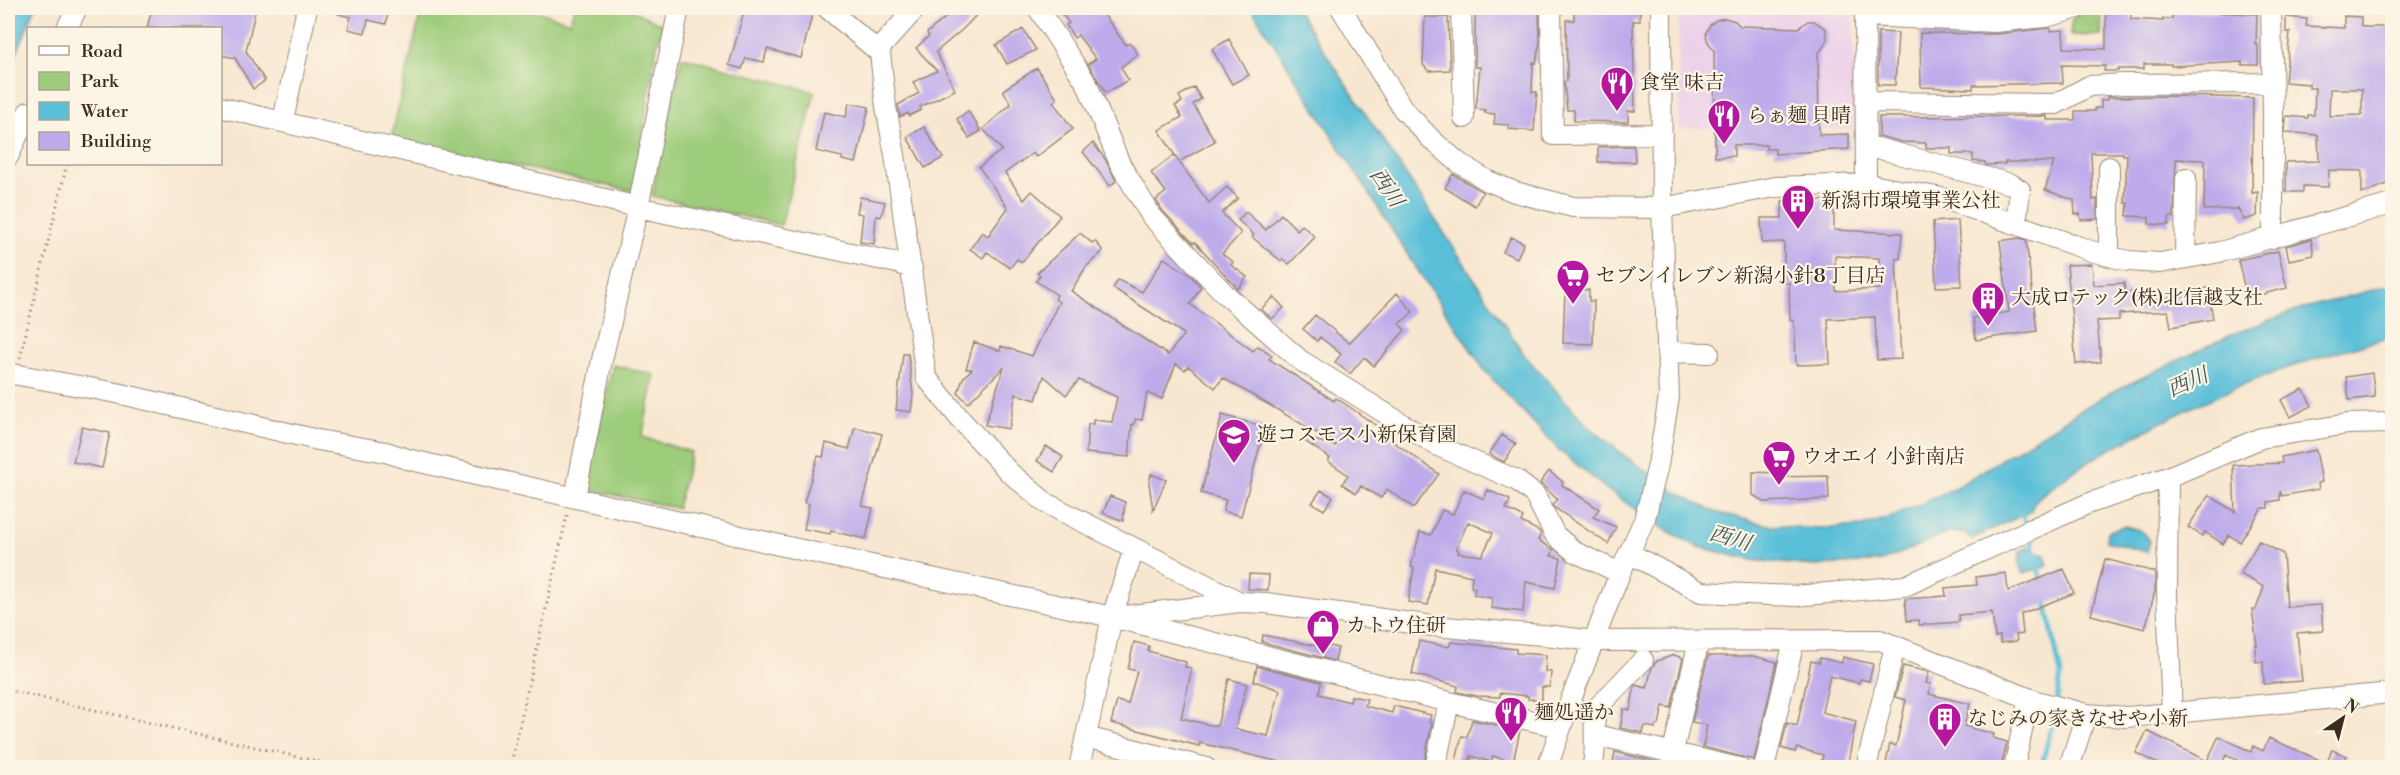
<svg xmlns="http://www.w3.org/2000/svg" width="2400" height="775" font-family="'Libre Bodoni','Noto Serif JP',serif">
<rect width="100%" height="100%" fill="#fcf5e5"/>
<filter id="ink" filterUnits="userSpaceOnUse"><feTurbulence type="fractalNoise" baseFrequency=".0167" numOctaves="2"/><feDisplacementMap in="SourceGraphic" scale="12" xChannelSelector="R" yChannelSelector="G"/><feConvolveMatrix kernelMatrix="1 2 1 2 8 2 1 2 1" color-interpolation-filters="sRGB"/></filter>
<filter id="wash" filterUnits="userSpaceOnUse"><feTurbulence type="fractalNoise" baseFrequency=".008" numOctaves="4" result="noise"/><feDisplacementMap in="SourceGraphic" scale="24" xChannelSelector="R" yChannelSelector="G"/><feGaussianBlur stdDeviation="1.35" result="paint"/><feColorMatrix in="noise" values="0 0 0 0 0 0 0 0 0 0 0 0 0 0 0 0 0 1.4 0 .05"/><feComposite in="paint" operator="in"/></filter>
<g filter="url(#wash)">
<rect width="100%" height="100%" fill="#f8e7d0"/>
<path fill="#edd1e9" d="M1678,8H1854V129L1679,128Z"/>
<path fill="#9dcc7a" stroke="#6c7b4c" stroke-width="1.5" d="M422,8H527L570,22L574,8H627L663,25L657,44L633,191L391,139Z
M2102,9L2101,36L2070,35L2072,19L2089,11Z
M682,57L815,92L781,225L652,196Z
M613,365L655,375L642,437L691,452L677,508L585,489Z"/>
<path fill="#5abfd8" stroke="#4a747b" stroke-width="1.5" d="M8,8H35L8,75Z
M1251,8H1296L1525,356L1587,425L1624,455L1678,493L1715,512L1768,525L1820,529L1862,526L1895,516L1955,488L2102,397L2233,334L2297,310L2392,285V337C2305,358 2221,390 2141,433C2112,448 2081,464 2055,485C2046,492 2033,499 2031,511L1971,539L1964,533L1950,532L1882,561L1815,566L1751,560L1699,547L1669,532L1609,491L1559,450L1485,371L1413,263Z
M2124,526L2140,530L2150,541L2147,552L2106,541L2107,532Z
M2029,547L2045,555L2048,566L2023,573L2019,564L2020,551Z"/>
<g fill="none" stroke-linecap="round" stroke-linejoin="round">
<path stroke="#5abfd8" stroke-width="5" d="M2020,511L2030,532L2034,553
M2037,562L2042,585
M2041,768L2055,712L2061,675L2045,597"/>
</g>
<g id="blocks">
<path fill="#beabeb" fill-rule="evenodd" d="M152,8H256L246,51L265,81L253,89L235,58L220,55V28H147Z
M338,8H389L386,24L368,20L365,33L348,29L351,17L338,14Z
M745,8H794V10L812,15L801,58L767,49L764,62L746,58L742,69L729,65Z
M957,8H983L963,29L936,52L955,90L920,107L921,110L909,116L908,113L900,117L898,105L919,93L913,82L937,71L916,48L929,36L927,33Z
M1057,8H1099L1126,45L1130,43L1138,54L1121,67L1128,80L1106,93L1088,64L1096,59L1078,35L1074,38L1066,25L1069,23Z
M1475,8H1529V11H1539L1540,41L1536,63L1533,62L1532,92H1537L1534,131L1509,129V125L1494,124L1495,114L1485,113V110L1476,109L1480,67H1475Z
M1574,8H1640V21H1633L1635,111H1628V122L1574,121V110H1567L1564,82L1567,81L1566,20H1574Z
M2172,11L2257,14L2256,45H2258V65H2242V62L2171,66V64H2144V69H2118V71H2104L2105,66L2062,65L2063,83L1973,85V89L1921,87L1920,33L1996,34L2050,28V31L2063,30L2064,48L2106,49V12H2131V19L2163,21V19H2172Z
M2344,16L2361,17V25L2365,27H2392V182L2362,194V171L2329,170L2328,187L2303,186V192H2286V162L2319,161L2318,135L2285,132L2286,116L2308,118V115H2314L2315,88H2309V84L2285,82L2290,32H2286V17L2307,19L2306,26L2344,28ZM2330,89H2362V115L2329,116Z
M1425,17H1448L1450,70L1429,71L1423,65Z
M1725,18L1735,21L1740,26L1798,28L1808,21H1814L1826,29L1827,42L1818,54L1819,135L1849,134V149L1775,154V149H1766V145H1734V156L1715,157L1714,51L1707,40L1706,33L1710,25L1716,20Z
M1023,29L1036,50L1007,64L996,45Z
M1878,32L1898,33L1895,85H1878Z
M1229,39L1249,75L1232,84L1212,49Z
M1037,68L1057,99L1053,102L1073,129L1036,157L1033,153L1005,173L1024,200L1032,191L1060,216L1022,262L1017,259L1010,268L987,252L983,258L970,249L982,232L988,236L1008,208L979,167L1002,150L983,129L1011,104L1003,90Z
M1194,87L1201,99L1193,104L1215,141L1179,162L1159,130L1182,117L1175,106L1182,102L1179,96Z
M2175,96L2253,98L2252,193L2258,192L2257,216L2244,220L2238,209L2204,210L2205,160L2176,159L2174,217H2169V225L2149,224V217L2127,216L2128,203H2125L2127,155H2123V153H2091L2093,200L2097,199V219L2081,220L2080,214H2075L2074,200L2045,190L2054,162H2005V164L1986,165L1985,162L1973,161V154H1951V148H1926V143L1902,142L1879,136V117L2047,116V120H2075V111H2095V108H2101V100H2107V97Z
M849,103L869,107L856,163L842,160V157L816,151L824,112L846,117Z
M968,111L981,131L969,138L957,119Z
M924,127L943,158L925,168L907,137Z
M1093,143L1105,159L1116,181L1110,186L1083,152Z
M1634,146L1635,162H1598V147Z
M1174,155L1209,203L1227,187L1238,198L1222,213L1241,233L1222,254L1233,262L1231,265L1247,277L1238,289L1195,242L1193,243L1162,210L1156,200L1166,192L1151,173Z
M1453,174L1483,192L1475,206L1445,188Z
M860,197L885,202L881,217L876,216L874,244L860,242L863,214L857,213Z
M1834,200V230L1902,233L1900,259H1896L1901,359L1877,360L1875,317L1828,319L1830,364L1796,365L1795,330L1793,320H1790L1789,283H1784V242L1762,243L1761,218H1782V201ZM1835,256L1879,258L1880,289L1836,291Z
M1246,212L1266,230L1281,214L1297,230L1302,225L1315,237L1289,264L1283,259L1281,261L1252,237L1254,235L1238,220Z
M1958,220L1962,286L1936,287L1933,222Z
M1080,233L1092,243L1095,241L1103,251L1086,267L1071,291L1168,355L1184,334L1113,288L1118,280L1142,292L1164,258L1191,276L1201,287L1190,304L1253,351L1258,346L1272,355L1269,359L1334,401L1336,398L1348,406L1394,438L1392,441L1439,474L1414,508L1387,489L1381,498L1361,486L1356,493L1342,484L1348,475L1328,461L1330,458L1303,440L1304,437L1335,446L1336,444L1223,378L1215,388L1188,366L1185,370L1176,364L1162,399L1147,393L1142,420L1135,419L1134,425L1132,424L1129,457L1086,453L1088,424H1093V420L1112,422L1117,397L1079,380L1066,395L1044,376L1036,400L1016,394L1009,429L985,425L1004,367L968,403L958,393L963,378L972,369H966L974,342L1000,351L1001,346L1032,356L1059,302L1055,299L1057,295L1036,281L1040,275L1037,273Z
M1511,237L1524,243L1517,258L1503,252Z
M2020,238L2026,240L2037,331L1976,340L1973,318L2009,312L2000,241Z
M2311,239L2314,255L2289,260L2286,246Z
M2278,251L2287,288L2247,298L2238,260Z
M2092,264L2094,285L2124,283L2125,292H2134V297L2156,296L2208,288L2213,319L2171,327L2168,311L2119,314V320L2097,321L2101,362L2076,364L2067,265Z
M1565,290H1589V301H1594L1593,344L1563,343Z
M1397,293L1413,312L1399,324L1405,330L1374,366L1364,357L1350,374L1335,362L1341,354L1320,337L1317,341L1303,329L1315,315L1349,343Z
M1274,297L1284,308L1272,319L1261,309Z
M903,354H908L913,394L911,412L896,410Z
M2372,373L2375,397L2349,400L2346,377Z
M2303,389L2312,406L2290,417L2281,400Z
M1222,415L1265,427L1241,516L1223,511L1226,500L1201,493Z
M82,427L110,433L102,468L73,462Z
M855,427L882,434L862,506L873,508L866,539L831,531L830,534L804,529L809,504L804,502L818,456L823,457L826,443L849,449Z
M1502,435L1516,444L1504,462L1489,454Z
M1046,446L1063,457L1054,472L1037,461Z
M2316,450L2322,482L2318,483L2319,489L2282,496L2280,491V500L2268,502V508H2262L2240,542L2229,535L2223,544L2205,532L2202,536L2188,527L2209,495L2235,512L2233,465L2282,463L2281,457Z
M1549,471L1563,482L1562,485L1599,509L1593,517L1616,527L1608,544L1555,508L1553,505L1557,499L1540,483Z
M1753,472L1776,473V477L1828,476L1829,499L1764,502L1753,495Z
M1151,474L1166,480L1153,510L1149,483Z
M1321,490L1333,497L1324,510L1312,503Z
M1464,490L1484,499L1488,490L1510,500L1506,509L1523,517L1521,522L1539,531L1541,534L1538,540L1554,550L1551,556L1561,558L1555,588L1526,582L1523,612L1491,608L1492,598L1474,595L1475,588L1471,587L1472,576L1435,568L1428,605L1408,602L1414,568L1411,567L1420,532L1431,535L1442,510L1453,514ZM1468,522L1493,533L1482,556L1458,553L1459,550L1456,549Z
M1110,496L1125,502L1123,521L1103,513Z
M2259,541L2283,554L2287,607L2321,605L2323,631L2297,633L2302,681L2264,684L2263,661L2256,662L2255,645H2257L2252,609H2256L2264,587L2240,574Z
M2105,559L2155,572V591L2145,629L2091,615Z
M2064,569L2074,593L2021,614L2023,634L2016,635L2017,641L2000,643V636L1995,637L1992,612L1958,615L1959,622L1919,625L1918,620L1907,621L1905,599L1946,596L1945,588L1977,585L1976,577L2006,573L2008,591Z
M1249,574L1269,575L1268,590L1248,589Z
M1263,635L1317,646L1318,643L1338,648L1335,661L1262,642Z
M1419,641L1449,647L1451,642L1516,649V653L1546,655L1545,671L1551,672L1550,687H1542V700L1528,699V696L1500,693V697L1477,696L1457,692L1458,686L1412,674Z
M1134,642L1149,646L1148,651L1186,662L1185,667L1192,668L1181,718L1210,725L1217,726L1229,679L1247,684L1235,729L1268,736L1280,690L1254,681L1257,666L1321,682L1319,694L1350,702L1351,696L1367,699L1365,706L1392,713L1394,706L1431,715L1429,722L1432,723L1423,768H1330L1312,763L1311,768H1305L1200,743L1199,746L1111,723L1117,701L1128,704L1137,671L1128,669Z
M1674,655L1683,658L1671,708L1663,706L1659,725H1656L1655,728L1645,726L1643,733L1620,728L1624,709L1630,710L1635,685L1647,688L1652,667L1657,661Z
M1708,656H1753L1777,662L1754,760L1703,747L1707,725L1692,722Z
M1843,657L1873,664L1869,681L1860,679L1859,683L1830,676L1822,712L1856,721L1847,768H1834L1821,764L1823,755L1797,748L1795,752L1781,748L1787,723L1797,726L1811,661L1819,663L1820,658L1842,663Z
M1903,666L1929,672L1926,683L1931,684L1929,694L1970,704L1964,726L1994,734L1993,738L2007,742L2001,768H1885L1890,744L1896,746L1906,700L1895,697Z
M1472,720L1520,730L1513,762L1493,756L1491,762L1471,756L1468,768H1454L1462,736L1467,737Z
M2147,731L2207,761L2219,736L2251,752L2253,746L2263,751L2269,738L2326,763L2332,750L2347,756L2342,768H2253L2226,755L2220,768H2166L2136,753Z
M1615,752L1658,762L1657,768H1612Z"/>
</g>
</g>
<g filter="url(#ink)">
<use href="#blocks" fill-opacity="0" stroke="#9a8877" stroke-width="1.5"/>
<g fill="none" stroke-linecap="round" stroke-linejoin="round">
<defs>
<path id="minor" d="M827,8L880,53L886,107L895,155L926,377L961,420L1009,472L1046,503L1240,602
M1038,8L1087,84L1120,164L1152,217L1224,293L1300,360L1436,445L1516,480L1535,495L1555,535L1575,552L1620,573
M1341,8L1403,109L1432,140L1459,163L1488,181L1515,192L1573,207L1662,208L1775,187L1866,184L1942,198L2091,251L2128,261L2160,263L2220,252L2392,204
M1461,8L1464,118
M1551,8L1553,135L1662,134
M1865,8L1866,184
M2271,8L2273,111V238
M1865,16L1995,22L2046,17L2078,8
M67,28L77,8
M878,50L916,8
M1865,102L2056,104L2089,86L2123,84L2272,83
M220,107L638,207L897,263L912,268
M283,121L307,8
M1866,145L2011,184L2020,190L2016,224
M8,157L28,112
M2109,167V256
M2185,258L2186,178
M1667,352L1709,353
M8,373L117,393L318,440L386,452L407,459L788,547L1112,617L1449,702L1560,727
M2168,477L2167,594L2172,715
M575,497L602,360L638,207L679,8
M1629,553L1701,592L1795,596L1905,586L2087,504L2168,477L2261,438L2348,424L2392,423
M1124,616L1240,602L1266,603L1433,626L1554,636L1594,641L1880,640L2036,701L2086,714L2127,717L2392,693
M1596,735L1739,768
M1086,737L1206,768
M1079,768L1112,617L1134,549
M1435,768L1449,702
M1547,768L1570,702L1620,573L1645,518L1658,465L1669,397L1662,208L1661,8
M1592,768C1598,748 1592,728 1596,709L1643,660
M1669,768L1699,641
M1764,768L1794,641
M1866,768L1895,646
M2014,768L2029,698
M2069,768L2086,714"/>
</defs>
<use href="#minor" stroke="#9a8877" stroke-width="22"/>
<path stroke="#9a8877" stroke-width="3" stroke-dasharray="1.5 4.5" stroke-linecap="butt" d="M20,358L67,164
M8,418L13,390
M8,690L346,768
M510,768L567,515"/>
<use href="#minor" stroke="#fff" stroke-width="20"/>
</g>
</g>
<defs>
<symbol id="restaurant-pin" viewBox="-11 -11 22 30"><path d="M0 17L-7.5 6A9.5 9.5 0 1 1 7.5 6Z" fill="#b5179e" stroke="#fcf5e5"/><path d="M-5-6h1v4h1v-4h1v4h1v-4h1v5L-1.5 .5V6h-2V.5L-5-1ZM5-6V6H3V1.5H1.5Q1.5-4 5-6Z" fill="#fff"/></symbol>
<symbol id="building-pin" viewBox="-11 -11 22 30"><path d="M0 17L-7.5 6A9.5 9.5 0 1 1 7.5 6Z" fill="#b5179e" stroke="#fcf5e5"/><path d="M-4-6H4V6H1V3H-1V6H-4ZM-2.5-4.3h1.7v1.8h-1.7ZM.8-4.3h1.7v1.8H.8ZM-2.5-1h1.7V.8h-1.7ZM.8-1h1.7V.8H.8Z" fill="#fff"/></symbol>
<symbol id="supermarket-pin" viewBox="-11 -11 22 30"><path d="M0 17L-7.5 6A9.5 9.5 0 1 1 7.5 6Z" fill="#b5179e" stroke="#fcf5e5"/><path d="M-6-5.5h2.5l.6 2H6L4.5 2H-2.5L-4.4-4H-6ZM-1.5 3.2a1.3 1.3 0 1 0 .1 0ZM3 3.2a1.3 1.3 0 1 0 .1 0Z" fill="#fff"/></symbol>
<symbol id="school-pin" viewBox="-11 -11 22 30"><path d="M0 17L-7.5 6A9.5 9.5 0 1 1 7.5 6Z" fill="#b5179e" stroke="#fcf5e5"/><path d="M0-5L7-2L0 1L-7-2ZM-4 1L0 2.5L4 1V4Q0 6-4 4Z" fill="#fff"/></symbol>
<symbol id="shop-pin" viewBox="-11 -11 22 30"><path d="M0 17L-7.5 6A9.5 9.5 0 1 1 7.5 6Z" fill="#b5179e" stroke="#fcf5e5"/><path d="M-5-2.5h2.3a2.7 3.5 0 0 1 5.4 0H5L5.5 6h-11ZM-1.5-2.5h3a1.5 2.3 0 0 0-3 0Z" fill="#fff"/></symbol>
</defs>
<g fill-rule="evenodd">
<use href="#restaurant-pin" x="1598" y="64" width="38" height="52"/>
<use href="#restaurant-pin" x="1705" y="97" width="38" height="52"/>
<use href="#building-pin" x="1779" y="182" width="38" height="52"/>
<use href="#supermarket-pin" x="1554" y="257" width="38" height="52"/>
<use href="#building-pin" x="1969" y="279" width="38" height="52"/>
<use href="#school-pin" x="1215" y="416" width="38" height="52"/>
<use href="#supermarket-pin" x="1760" y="438" width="38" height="52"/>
<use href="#shop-pin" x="1304" y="607" width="38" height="52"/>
<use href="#restaurant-pin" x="1492" y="694" width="38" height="52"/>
<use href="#building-pin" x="1926" y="700" width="38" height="52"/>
</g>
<g text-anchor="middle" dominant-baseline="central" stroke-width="4.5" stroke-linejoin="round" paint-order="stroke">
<g font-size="20" fill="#3b2a1e" stroke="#fcf5e5" text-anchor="start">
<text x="1640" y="83">食堂 味吉</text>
<text x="1747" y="116">らぁ麺 貝晴</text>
<text x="1821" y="201">新潟市環境事業公社</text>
<text x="1596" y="276">セブンイレブン新潟小針8丁目店</text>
<text x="2011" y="298">大成ロテック(株)北信越支社</text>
<text x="1257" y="435">遊コスモス小新保育園</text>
<text x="1802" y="457">ウオエイ 小針南店</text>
<text x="1346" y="626">カトウ住研</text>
<text x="1534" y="713">麺処遥か</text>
<text x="1968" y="719">なじみの家きなせや小新</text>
</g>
<g font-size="21" font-style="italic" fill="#445756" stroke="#fcf5e5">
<text transform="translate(1386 188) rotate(56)">西川</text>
<text transform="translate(2188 383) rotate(-24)">西川</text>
<text transform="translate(1730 539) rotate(16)">西川</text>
</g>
</g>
<rect width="2400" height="775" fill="none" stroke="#fcf5e5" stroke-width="30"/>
<rect x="27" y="27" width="195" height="138" fill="#fcf5e5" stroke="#afa495" stroke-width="1.5"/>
<rect x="39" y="46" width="30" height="9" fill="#ffffff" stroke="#afa495" stroke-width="1.5"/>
<text x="81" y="57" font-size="18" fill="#3b2a1e">Road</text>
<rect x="39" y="72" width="30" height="18" fill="#9dcc7a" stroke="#afa495" stroke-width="1.5"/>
<text x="81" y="87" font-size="18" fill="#3b2a1e">Park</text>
<rect x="39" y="102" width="30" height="18" fill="#5abfd8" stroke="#afa495" stroke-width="1.5"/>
<text x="81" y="117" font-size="18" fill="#3b2a1e">Water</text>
<rect x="39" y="132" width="30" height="18" fill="#beabeb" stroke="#afa495" stroke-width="1.5"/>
<text x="81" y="147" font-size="18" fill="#3b2a1e">Building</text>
<g transform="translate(2343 718) rotate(35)" stroke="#fcf5e5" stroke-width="4.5" paint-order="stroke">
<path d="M0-4.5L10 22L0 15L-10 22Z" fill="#3b2a1e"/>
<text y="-9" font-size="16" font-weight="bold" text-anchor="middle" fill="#3b2a1e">N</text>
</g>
</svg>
